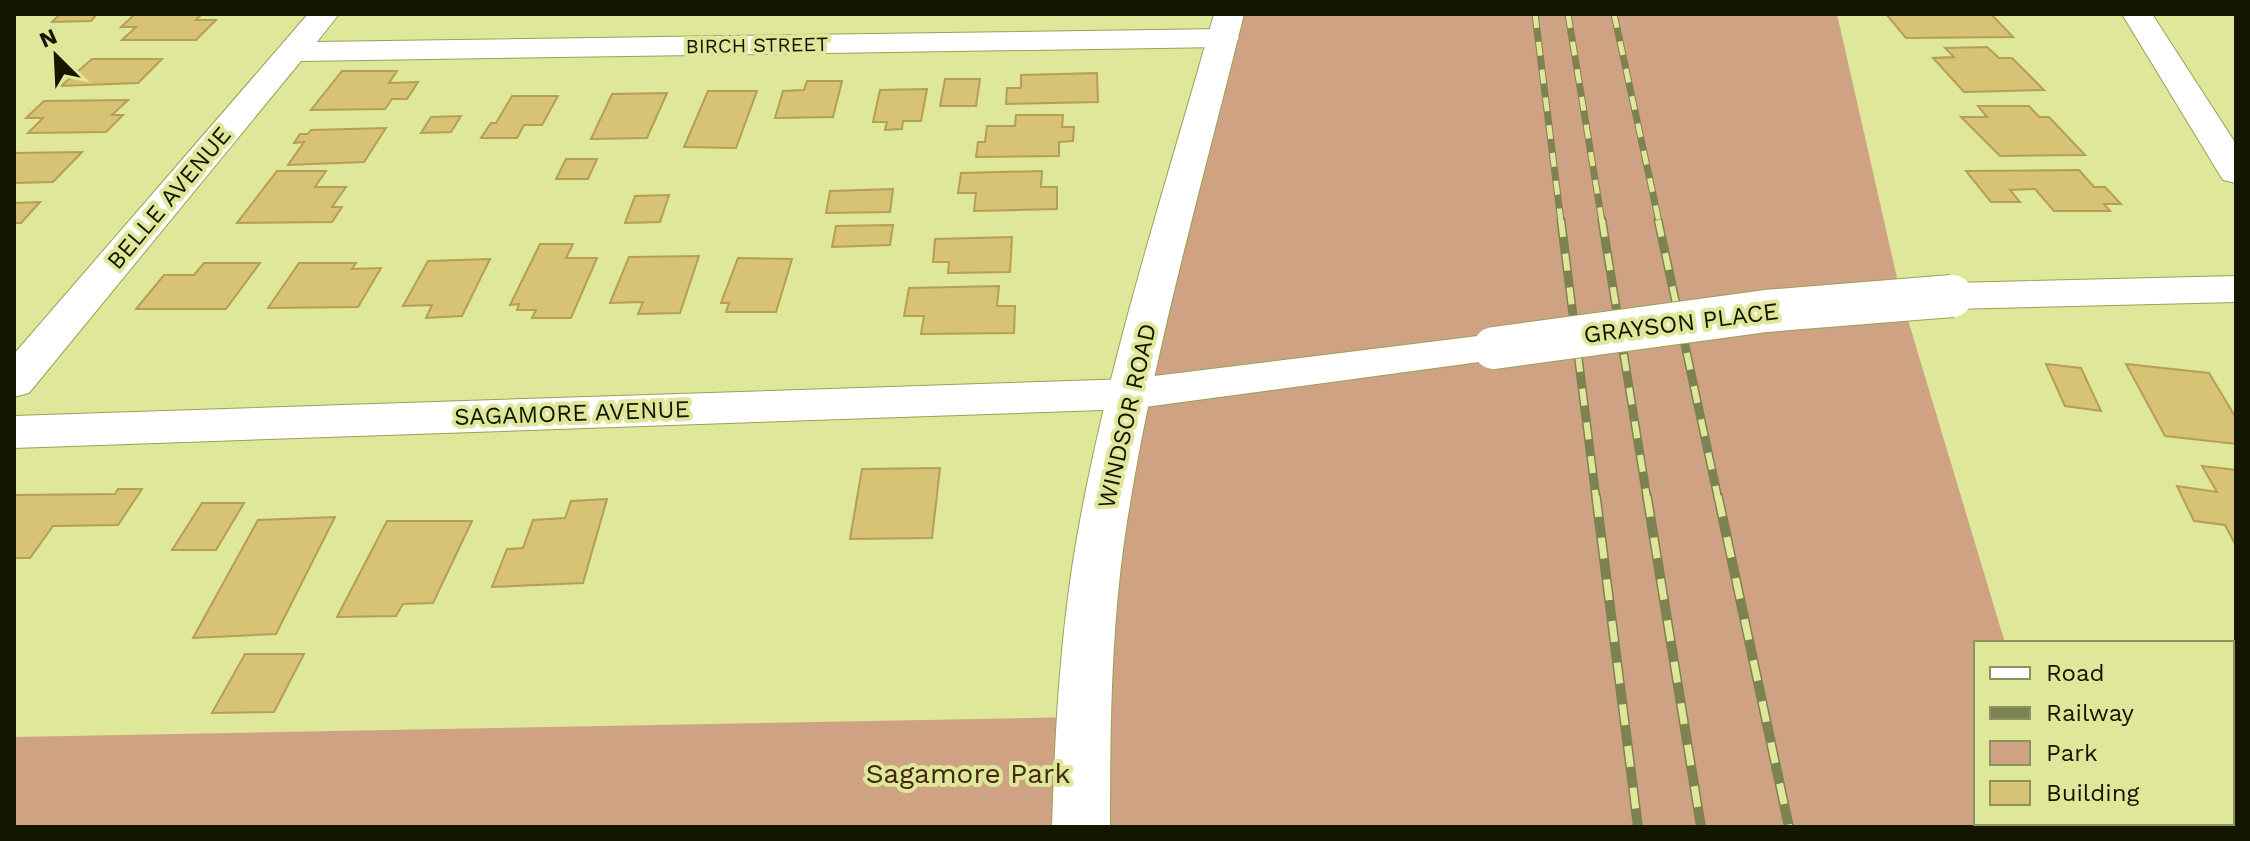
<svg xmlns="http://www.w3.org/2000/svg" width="2250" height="841" font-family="'Work Sans',sans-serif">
<rect width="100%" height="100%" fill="#dee79a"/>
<path fill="#d0a284" d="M1229,14H1837L1902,300L2005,643H1976V823H2060L2061,827H14V737L1082,717Z"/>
<path fill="#d7c276" stroke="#b49f54" stroke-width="2" d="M60,14H97L91,21L52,22Z
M135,14H202L196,20H216L196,40H122L136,27H121Z
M1886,14H1991L2013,37L1906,38Z
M1987,47L1999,58H2012L2044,90L1964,92L1933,58L1954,57L1945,48Z
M92,59H162L138,83L61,86Z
M342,71H397L389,83L418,82L407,99H392L385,109L311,110Z
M1097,73L1098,102L1006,104L1007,88H1021V75Z
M945,79H980L976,106H940Z
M807,81H842L833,117L775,118L783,91L804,90Z
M927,89L921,121H903L902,129L885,130L887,122H873L880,90Z
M708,91H757L736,148L684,147Z
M667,93L647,138L591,139L612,94Z
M512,96H558L542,125H524L517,138H481L491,123H496Z
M128,100L112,115H123L106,132L28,133L43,118H26L44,101Z
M1978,106H2029L2039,117H2049L2085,155L2000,156L1961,117H1987Z
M1016,115H1063L1062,127H1074L1073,141L1059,142V156L976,157L978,142H985L987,126H1015Z
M461,116L451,132L421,133L431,117Z
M386,128L364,162L288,165L304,142L294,143L300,134H308L311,130Z
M82,152L53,182L14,183V153Z
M566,159H597L588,179H556Z
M2079,170L2094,187H2105L2121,204H2104L2110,211H2054L2035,189L2010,190L2020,202H1991L1966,171Z
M277,171H326L315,187H346L332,207H342L332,222L237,223Z
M1042,171L1041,187H1057V209L974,211L976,193H958L961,173Z
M893,189L890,212L826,213L830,191Z
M669,195L660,222L625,223L635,196Z
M40,202L21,223H14V203Z
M893,225L890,245L832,247L836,226Z
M1012,237L1010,272L948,273L949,262H933L935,239Z
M540,244H573L566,258H597L571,318H532L536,310H517L519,304L510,305Z
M699,256L680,313L638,314L643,302L610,303L629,257Z
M738,258L792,259L776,312H726L729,303H721Z
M490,259L462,316L426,318L432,305L403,306L428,261Z
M204,263H260L226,309H136L164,275H194Z
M299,263H356L352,269L381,268L358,307L268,308Z
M999,286L997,306H1015L1014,333L921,334L924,316H904L909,288Z
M2046,364L2081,368L2101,411L2065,406Z
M2126,364L2209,373L2236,418V444L2165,436Z
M2202,466L2236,470V546L2225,525L2194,521L2177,486L2217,492Z
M940,468L932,538L850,539L862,469Z
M118,489H142L118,525L53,526L30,558H14V495L115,494Z
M607,499L583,583L492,587L507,549L523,548L533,520L565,518L571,501Z
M202,503H244L216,550H172Z
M335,517L276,634L193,638L258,520Z
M387,521H472L433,603L403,604L396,616L337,617Z
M245,654H304L274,712L212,713Z"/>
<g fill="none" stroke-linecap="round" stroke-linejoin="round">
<defs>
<path id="minor" d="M308,14H339L317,42L1223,29L1234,31L1239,38L1234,45L1223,47L301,61L29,393L14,397V354Z
M2236,276V302L1952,309L1938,305L1932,296L1938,287L1952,283Z
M1494,334L1509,338L1515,348L1509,358L1130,409L14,448V416L1130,379Z"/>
<path id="tertiary" d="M1214,14H1244C1201,189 1150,363 1124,542C1111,636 1110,732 1110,827H1052C1055,732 1060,637 1076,543C1107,363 1165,189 1214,14Z
M2122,14H2152L2236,144V183L2223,180L2218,172Z"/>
</defs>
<use href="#minor" stroke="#99a157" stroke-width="2"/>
<use href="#tertiary" stroke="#99a157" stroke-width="2"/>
<use href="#minor" fill="#fff" fill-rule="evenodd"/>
<use href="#tertiary" fill="#fff" fill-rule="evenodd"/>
<defs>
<path id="rail-far2" d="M1535,14L1561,222
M1568,14L1602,222
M1614,14L1659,222"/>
<path id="rail-far1" d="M1561,220L1596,498
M1602,220L1647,498
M1658,220L1718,498"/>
<path id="rail" d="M1596,496L1638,827
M1647,496L1701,827
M1718,496L1789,827"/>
</defs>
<use href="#rail-far2" stroke="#7d8350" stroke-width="7"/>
<use href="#rail-far1" stroke="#7d8350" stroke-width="9"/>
<use href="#rail" stroke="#7d8350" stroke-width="10"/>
<use href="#rail-far2" stroke="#dee79a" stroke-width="5" stroke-dasharray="14" stroke-linecap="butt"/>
<use href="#rail-far1" stroke="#dee79a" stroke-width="6" stroke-dasharray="17" stroke-linecap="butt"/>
<use href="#rail" stroke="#dee79a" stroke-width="7" stroke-dasharray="21" stroke-linecap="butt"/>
<defs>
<path id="minor-bridge" d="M1494,348L1766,311L1952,296"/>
</defs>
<use href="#minor-bridge" stroke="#99a157" stroke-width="44" stroke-linecap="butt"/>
<use href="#minor-bridge" stroke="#fff" stroke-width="42"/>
</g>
<g text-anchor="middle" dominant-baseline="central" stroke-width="8" stroke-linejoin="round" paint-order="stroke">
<g font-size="20" fill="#141600" stroke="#dee79a">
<text transform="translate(757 45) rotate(-1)">BIRCH STREET</text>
</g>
<g font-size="24" fill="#141600" stroke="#dee79a">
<text transform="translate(169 198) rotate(-50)">BELLE AVENUE</text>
<text transform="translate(1681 323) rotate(-7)">GRAYSON PLACE</text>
<text transform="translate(572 413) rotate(-2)">SAGAMORE AVENUE</text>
<text transform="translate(1127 416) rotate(-77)">WINDSOR ROAD</text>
</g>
<g font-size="28" fill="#462812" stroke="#dee79a">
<text x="968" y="773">Sagamore Park</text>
</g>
</g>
<rect width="2250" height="841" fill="none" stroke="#141600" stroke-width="32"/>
<rect x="1974" y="641" width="260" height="184" fill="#dee79a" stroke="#8d935c" stroke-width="2"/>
<rect x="1990" y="667" width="40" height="12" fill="#ffffff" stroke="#8d935c" stroke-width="2"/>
<text x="2046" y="681" font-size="24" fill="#141600">Road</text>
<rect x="1990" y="707" width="40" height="12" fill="#7d8350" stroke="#8d935c" stroke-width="2"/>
<text x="2046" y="721" font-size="24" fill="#141600">Railway</text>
<rect x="1990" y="741" width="40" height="24" fill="#d0a284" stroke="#8d935c" stroke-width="2"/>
<text x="2046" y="761" font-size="24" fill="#141600">Park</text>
<rect x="1990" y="781" width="40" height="24" fill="#d7c276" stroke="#8d935c" stroke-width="2"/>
<text x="2046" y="801" font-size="24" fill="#141600">Building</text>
<g transform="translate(56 56) rotate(336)" stroke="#dee79a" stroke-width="6" paint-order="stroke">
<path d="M0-6L14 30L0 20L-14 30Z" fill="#141600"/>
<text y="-12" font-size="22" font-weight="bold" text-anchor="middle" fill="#141600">N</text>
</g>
</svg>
